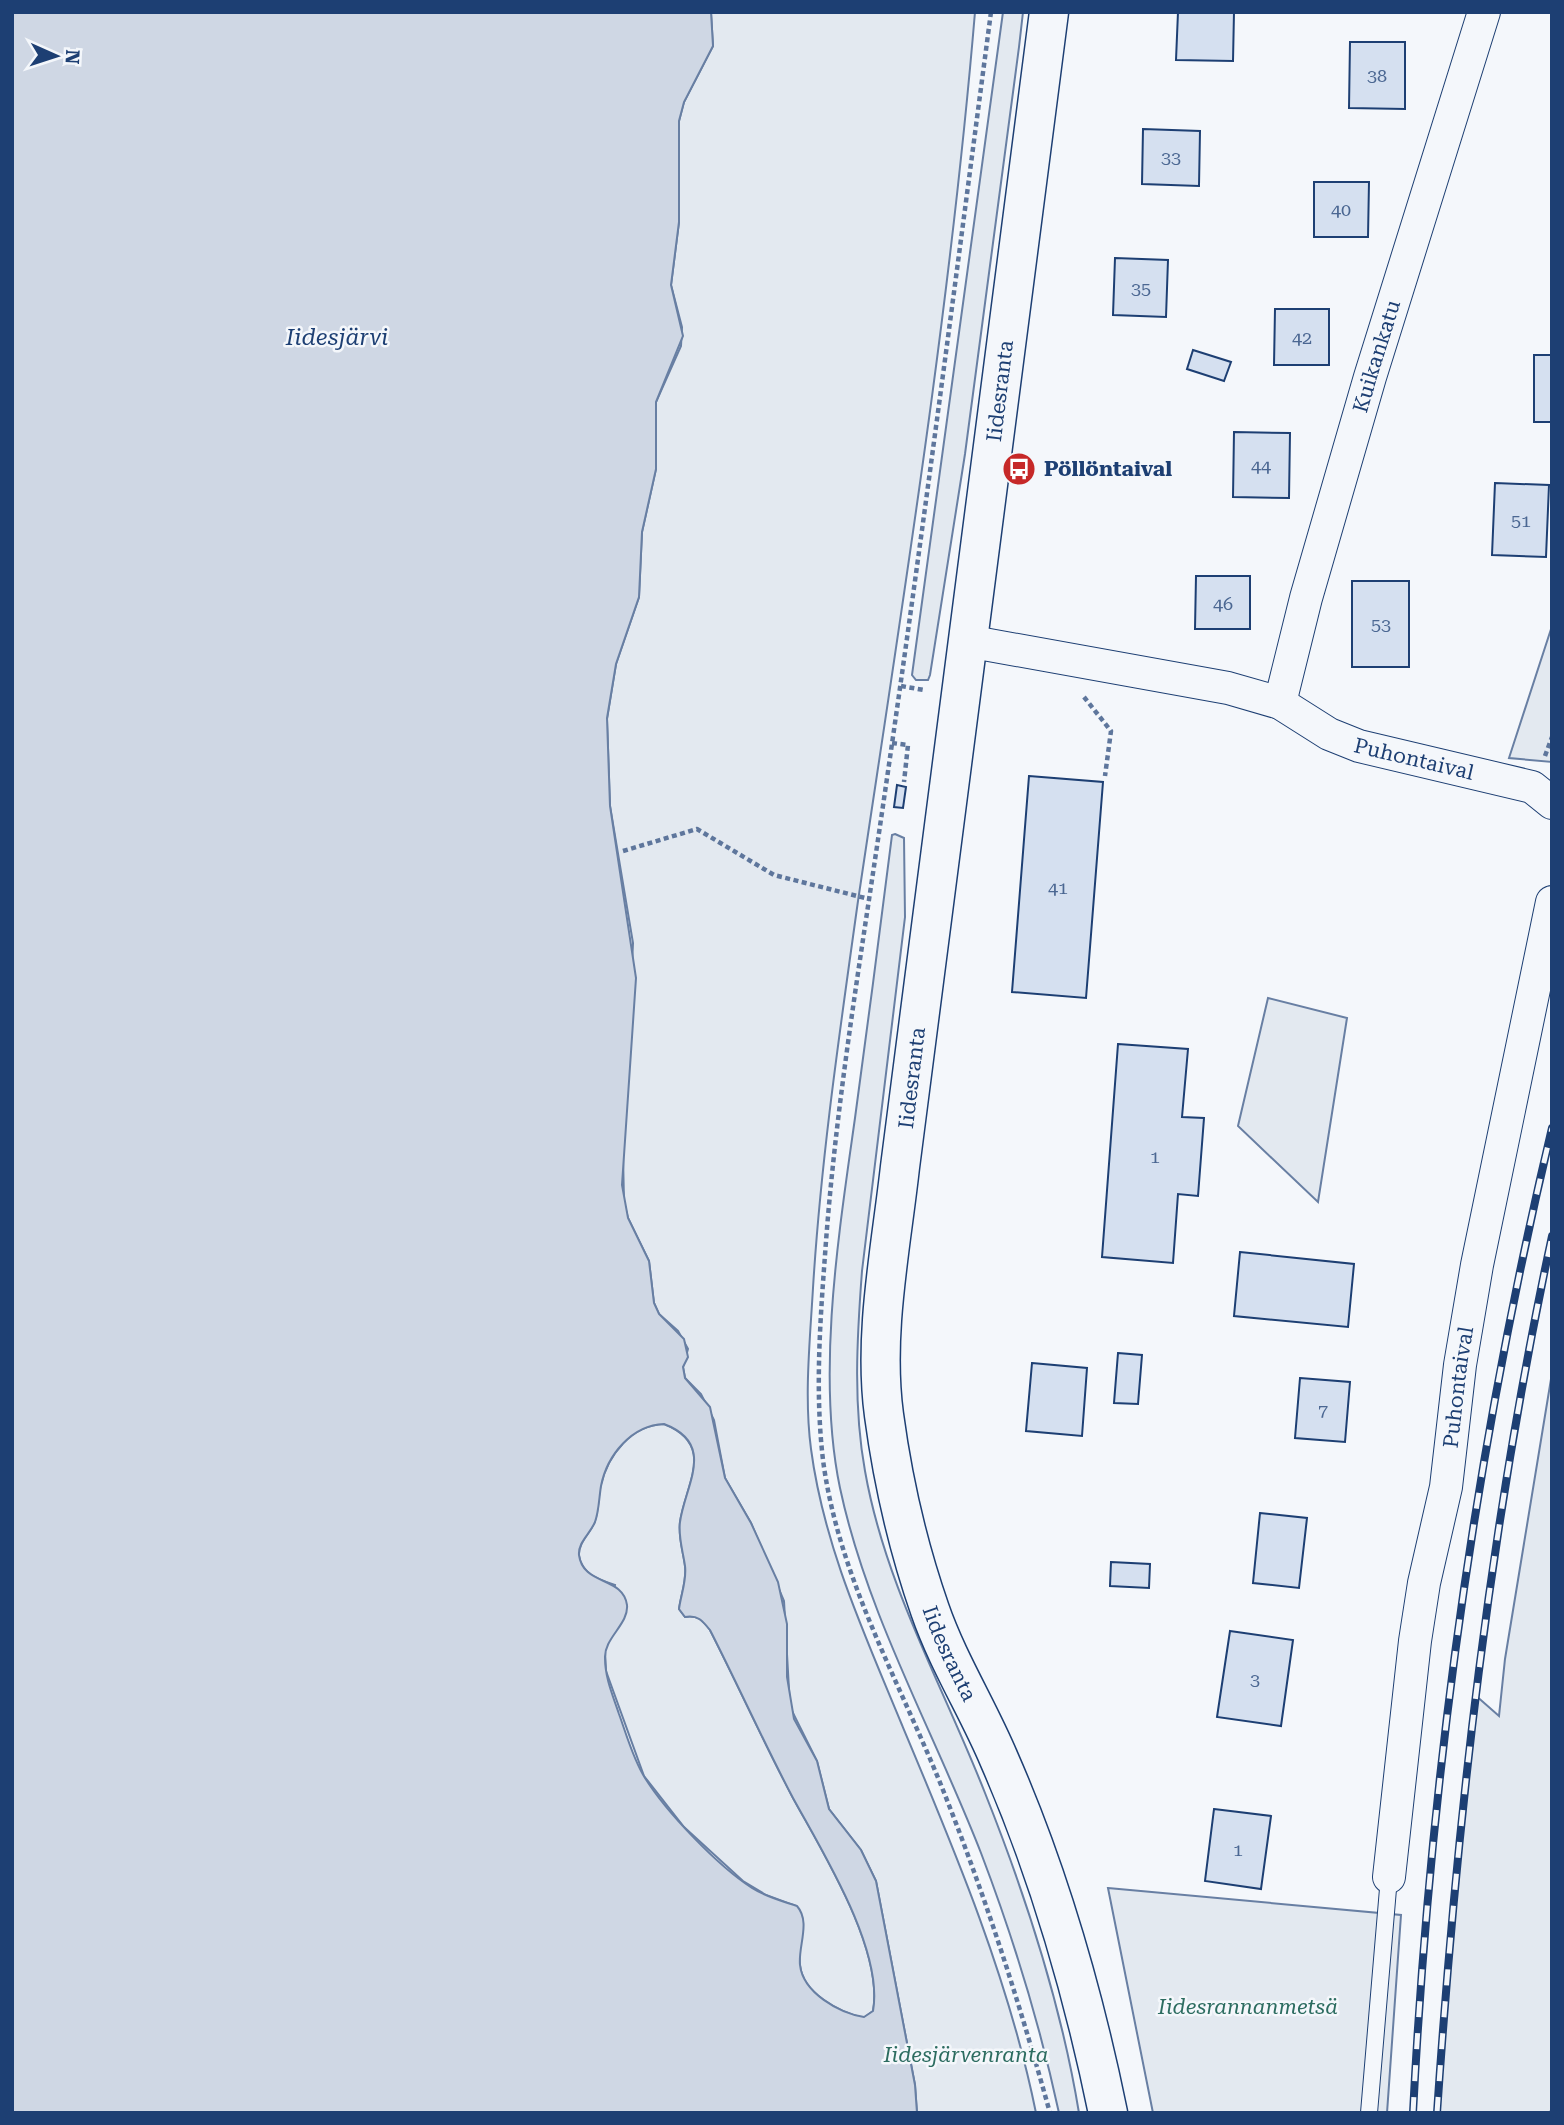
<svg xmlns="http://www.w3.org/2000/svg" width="1564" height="2125" font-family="'Roboto Serif',serif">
<rect width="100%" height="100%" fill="#f4f7fb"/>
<path fill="#e3e9f0" stroke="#687fa3" stroke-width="2" d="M711,12H975C950,310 902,606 858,901C840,1030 821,1158 813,1288C810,1340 804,1397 811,1449C824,1547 865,1635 902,1725C955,1851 1009,1979 1036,2113H917L915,2085L876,1881L861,1850L829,1809L817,1761L790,1707L784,1601L751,1523L725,1478L714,1420L701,1394L685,1378L683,1367L688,1349L678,1331L659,1314L654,1303L649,1261L628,1218L624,1202L623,1154L633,943L610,806L607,719L616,664L639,597L642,532L656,469V402L681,346L682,327L671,285L679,222V121L684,102L713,46Z
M1003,12H1023L1019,47L965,454L930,675L928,680H916L912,675Z
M1552,626V762L1509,758Z
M895,834L904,838L905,917L862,1271C857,1337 853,1405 865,1471C885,1585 943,1686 985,1793C1026,1896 1061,2003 1079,2113H1059C1040,2025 1013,1937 981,1853C934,1732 867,1615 840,1488C816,1373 839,1232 855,1118C868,1024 880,929 892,835Z
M1268,998L1347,1018L1318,1202L1238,1126Z
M1552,1373V2113H1436L1448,1953L1474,1694L1499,1716L1505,1659Z
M664,1424C717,1445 685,1485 680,1522C678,1537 683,1551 685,1566C687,1580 681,1594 679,1609L685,1617C698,1615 702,1620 710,1630C738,1685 764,1743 793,1798C822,1851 884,1950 873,2011L864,2018C839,2012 803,1993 800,1965C797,1944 808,1926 796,1906L766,1895L743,1881L684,1827L644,1776L606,1671L605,1651L615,1585C600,1580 582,1575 579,1556C578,1542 591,1533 595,1521C599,1509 598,1496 601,1484C609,1453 632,1425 664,1424Z
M1108,1888L1401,1915L1387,2113H1153Z"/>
<path fill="#cfd7e4" stroke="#687fa3" stroke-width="2" fill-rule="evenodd" d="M12,12H711L713,46L684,102L679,121V222L671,285L683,336L656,402V469L642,532L639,597L616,664L607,718L610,806L636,978L622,1185L628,1218L649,1261L654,1303L659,1314L684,1339L688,1357L683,1367L685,1378L710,1407L725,1478L751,1523L778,1582L787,1624V1677L794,1719L817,1761L829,1809L861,1850L876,1881L915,2085L917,2113H12ZM664,1424C717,1444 685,1485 680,1522C678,1537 683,1551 685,1566C687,1580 681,1594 679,1609L685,1617C698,1615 702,1620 710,1630C738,1685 764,1743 793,1798C822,1851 884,1950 873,2011L864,2017C839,2013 803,1993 800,1965C798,1946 811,1922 797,1906C782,1901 766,1897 752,1888C718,1866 667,1813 645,1778C633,1759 627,1736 619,1714C613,1696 605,1678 605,1658C604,1638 629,1624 627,1605C623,1576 583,1586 579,1555C578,1542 590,1534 595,1522C599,1511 599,1498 601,1486C607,1455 632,1425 664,1424Z"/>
<path fill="#d5e0f0" stroke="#1d3f73" stroke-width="2" d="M1178,12H1234L1233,61L1176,60Z
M1350,42H1405V109L1349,108Z
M1143,129L1200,131L1199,186L1142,184Z
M1314,182H1369L1368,237H1314Z
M1115,258L1168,260L1166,317L1113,315Z
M1275,309H1329V365H1274Z
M1193,350L1231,362L1224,381L1187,369Z
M1534,355H1552V422H1534Z
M1234,432L1290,433L1289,498L1233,497Z
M1495,483L1549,485L1546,557L1492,555Z
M1196,576H1250V629H1195Z
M1352,581H1409V667H1352Z
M1029,776L1103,782L1086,998L1012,992Z
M897,785L906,787L903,808L894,807Z
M1118,1044L1188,1049L1182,1117L1204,1118L1198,1196L1178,1194L1173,1263L1102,1257Z
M1240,1252L1354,1264L1348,1327L1234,1316Z
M1118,1353L1142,1355L1138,1404L1114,1403Z
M1032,1363L1087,1368L1082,1436L1026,1431Z
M1300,1378L1350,1382L1345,1442L1295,1438Z
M1260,1513L1307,1518L1299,1588L1253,1583Z
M1111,1562L1150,1564L1149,1588L1110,1586Z
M1230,1631L1293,1640L1281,1726L1217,1717Z
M1214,1809L1271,1816L1261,1889L1205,1881Z"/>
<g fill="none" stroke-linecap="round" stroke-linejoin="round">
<defs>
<path id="service" d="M1369,2113L1389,1877"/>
<g id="minor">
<path id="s1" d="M967,641L1228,688L1280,703L1329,734L1359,746L1532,787L1552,803"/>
<path id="s2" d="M1280,703L1306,598L1370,377L1484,12"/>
<path id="s3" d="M1389,1877L1415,1641L1424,1583L1446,1487L1460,1365L1477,1265L1552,902"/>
</g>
<g id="secondary">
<path id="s4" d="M1049,12L900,1167C891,1248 873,1334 884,1415C893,1482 908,1547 930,1610C948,1662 978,1709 999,1759C1049,1873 1083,1991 1108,2113"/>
</g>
</defs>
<use href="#service" stroke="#1d3f73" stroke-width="18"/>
<use href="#minor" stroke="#1d3f73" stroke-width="34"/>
<use href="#secondary" stroke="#1d3f73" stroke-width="41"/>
<path stroke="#5e769c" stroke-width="4.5" stroke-dasharray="5 3.5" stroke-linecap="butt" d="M991,12C955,284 920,555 880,826C859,969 835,1111 825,1255C820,1323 815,1392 823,1460C838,1575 898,1679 941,1785C984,1892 1019,2001 1050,2113
M901,686L924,690
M1084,697L1111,731L1105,776
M892,743L908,745L904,782
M1545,756L1552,737
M623,851L697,829L774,875L869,899
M1551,2113L1552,2111"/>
<use href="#service" stroke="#f4f7fb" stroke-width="16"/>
<use href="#minor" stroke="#f4f7fb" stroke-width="32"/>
<use href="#secondary" stroke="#f4f7fb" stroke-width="38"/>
<defs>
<path id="rail" d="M1413,2113C1430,1781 1475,1451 1552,1128
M1437,2113C1457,1818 1490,1525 1552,1236"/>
</defs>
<use href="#rail" stroke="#1d3f73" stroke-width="8"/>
<use href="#rail" stroke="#f4f7fb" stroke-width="5" stroke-dasharray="16" stroke-linecap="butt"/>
</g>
<defs>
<symbol id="bus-disc" viewBox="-11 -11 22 22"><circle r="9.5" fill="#c62828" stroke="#f4f7fb"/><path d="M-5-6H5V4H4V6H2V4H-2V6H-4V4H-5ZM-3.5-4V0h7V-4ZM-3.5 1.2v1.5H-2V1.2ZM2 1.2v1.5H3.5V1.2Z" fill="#fff"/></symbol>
</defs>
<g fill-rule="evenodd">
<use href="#bus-disc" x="1000" y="450" width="38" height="38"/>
</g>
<g text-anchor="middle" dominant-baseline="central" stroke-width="5" stroke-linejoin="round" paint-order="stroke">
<g font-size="18" fill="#4b6792">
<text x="1377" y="75">38</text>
<text x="1171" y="157">33</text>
<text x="1341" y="209">40</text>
<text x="1141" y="288">35</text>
<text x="1302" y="337">42</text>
<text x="1261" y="465">44</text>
<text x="1521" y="520">51</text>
<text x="1223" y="603">46</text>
<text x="1381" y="624">53</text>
<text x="1058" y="887">41</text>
<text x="1155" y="1156">1</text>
<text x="1323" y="1410">7</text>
<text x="1255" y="1679">3</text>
<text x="1238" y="1849">1</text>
</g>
<g font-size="21" fill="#1d3f73" stroke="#f4f7fb">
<text stroke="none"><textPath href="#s2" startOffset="360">Kuikankatu</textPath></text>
<text transform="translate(1000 391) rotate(-83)">Iidesranta</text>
<text stroke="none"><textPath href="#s1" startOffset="466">Puhontaival</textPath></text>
<text transform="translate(912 1078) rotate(-83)">Iidesranta</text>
<text stroke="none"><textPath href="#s3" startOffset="495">Puhontaival</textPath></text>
<text stroke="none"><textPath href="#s4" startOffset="1662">Iidesranta</textPath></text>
</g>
<g font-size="21" font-weight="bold" fill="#1d3f73" stroke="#f4f7fb" text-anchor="start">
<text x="1044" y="469">Pöllöntaival</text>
</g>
<g font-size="21" font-style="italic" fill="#2c6c60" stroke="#f4f7fb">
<text x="1248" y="2007">Iidesrannanmetsä</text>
<text x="966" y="2055">Iidesjärvenranta</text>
</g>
<g font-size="23" font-style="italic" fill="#1d3f73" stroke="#f4f7fb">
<text x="337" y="337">Iidesjärvi</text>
</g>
</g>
<rect width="1564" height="2125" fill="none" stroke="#1d3f73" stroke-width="28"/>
<g transform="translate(56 56) rotate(93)" stroke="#f4f7fb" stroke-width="5" paint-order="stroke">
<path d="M0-5L12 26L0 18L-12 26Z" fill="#1d3f73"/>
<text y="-10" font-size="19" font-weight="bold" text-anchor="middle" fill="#1d3f73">N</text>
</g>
</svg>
